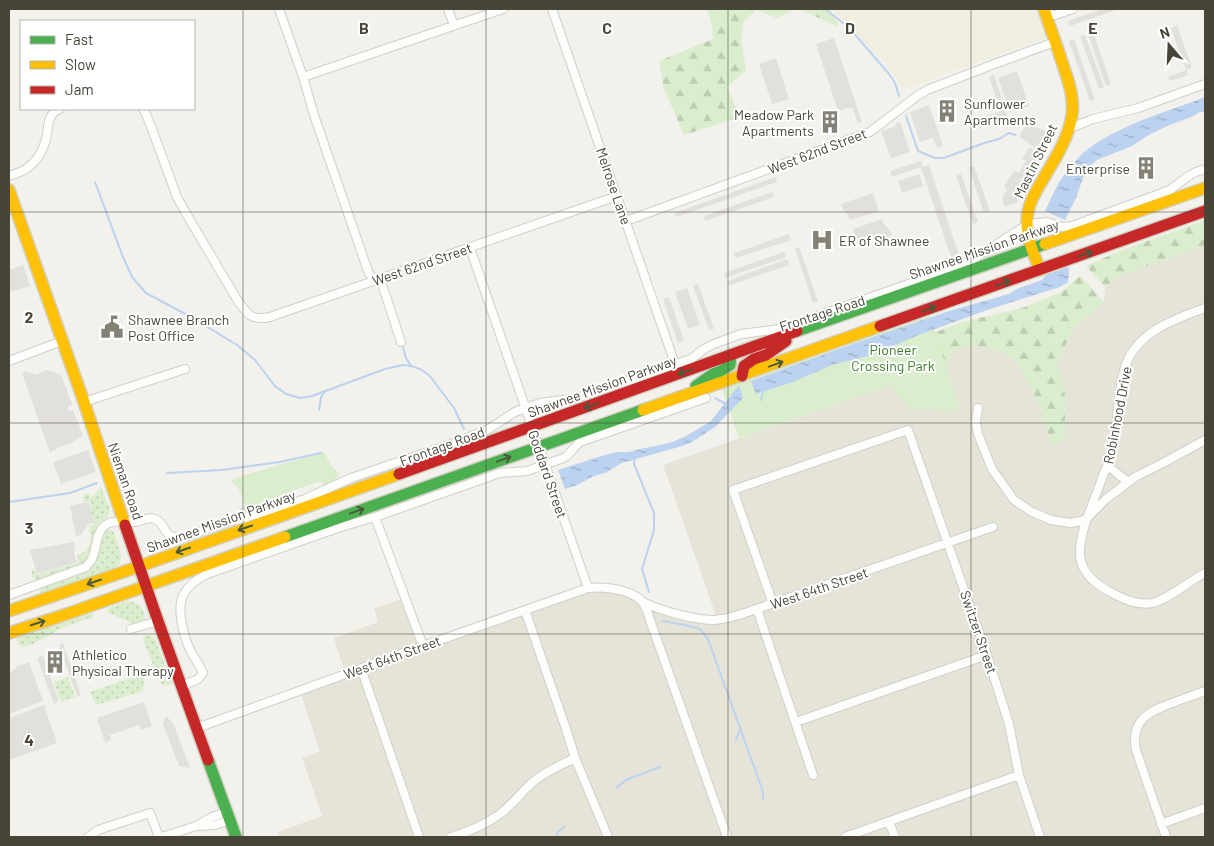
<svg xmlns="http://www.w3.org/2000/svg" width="1214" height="846" font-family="Barlow,sans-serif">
<defs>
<pattern id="grass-dots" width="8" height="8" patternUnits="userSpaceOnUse" patternTransform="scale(1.25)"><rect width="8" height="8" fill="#daedcc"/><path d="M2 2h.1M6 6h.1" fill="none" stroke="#bdcdb0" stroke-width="1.8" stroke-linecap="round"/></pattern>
<pattern id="forest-firs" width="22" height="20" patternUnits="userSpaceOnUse" patternTransform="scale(1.25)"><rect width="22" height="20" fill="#daedcc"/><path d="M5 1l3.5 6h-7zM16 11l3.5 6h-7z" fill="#bdcdb0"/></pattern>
<pattern id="water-ripples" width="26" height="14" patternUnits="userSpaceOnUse" patternTransform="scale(1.25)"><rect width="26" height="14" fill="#bbd2f0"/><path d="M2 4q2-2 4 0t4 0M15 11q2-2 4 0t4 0" fill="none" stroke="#9aacc3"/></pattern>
</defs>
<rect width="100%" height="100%" fill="#f2f1ec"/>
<path fill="#e6e4d9" d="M1205,245V837H279L278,832L322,816L302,758L320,751L301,694L347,678L334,638L378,622L374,608L402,599L421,649L589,593L602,591L614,592L622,595L668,615L701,622L709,624H719L663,465L890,386L960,409L946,366L952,351L977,346L1003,352L1017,363L1028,383L1043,413L1052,447L1065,395L1058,364L1072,330L1104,302L1105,287L1120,276Z"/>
<path fill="#f0eede" d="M833,9H1039L1048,37L903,89L885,63L834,12Z"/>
<path fill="url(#grass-dots)" d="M101,487L107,503L110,506C111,520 100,519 96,528C90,541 93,555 81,565L39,580H36L32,576V571L34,569L37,575L79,562L77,555C93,551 91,540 89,526L94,525L90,501L84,502L83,495L88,493L91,498Z
M107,529L114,532L121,555L120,563L114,569L43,595L39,592L40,588C54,584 90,574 95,562C100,552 101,538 107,529Z
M127,601C138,602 144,608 145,619L138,623H132L109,613L108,609L111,607Z
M91,613L93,614V617L62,628L31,645L23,647L19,645L17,639L21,634L59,625Z
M150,635L155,639L172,683L167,686L161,684L145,645L143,637Z
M140,669L144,679L143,691L96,705L90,692L136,676L135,670Z
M68,677L75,697L61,702L54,682Z"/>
<path fill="url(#forest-firs)" d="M706,9H795L777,18L756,10L744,21L741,40L746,70L727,87L740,117L684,135L664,89L659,61L713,39L711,19Z
M799,9H830L839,27Z
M1205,220V245L1120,276L1105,287L1086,266L1117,252Z
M1080,276L1104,302L1072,330L1058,363L1065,395V438L1052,448L1043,413L1028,383L1017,363L1003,352L977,346L952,351L946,366L912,341L962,322L1022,308L1062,292Z"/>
<path fill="#daedcc" d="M930,316L960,409L953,411L910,410L890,386L739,438L722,389Z
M324,452L332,467L339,473C337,482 331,483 323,485L321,481L291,491L292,497L242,514L239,509L245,506C241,495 241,487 231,482L235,478Z"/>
<path fill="#e1e0db" d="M1102,9H1119L1070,26L1068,21Z
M1177,25L1192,68L1187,70L1188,75L1170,81L1168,77L1186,70L1171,28Z
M1093,32L1111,84L1106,86L1088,34Z
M1085,35L1104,87L1099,89L1080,36Z
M834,38L862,122L858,123L852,107L838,111L816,44Z
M1074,39L1095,100L1090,101L1069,41Z
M776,58L789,99L772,104L759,64Z
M1017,71L1029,106L1010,112L998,78Z
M994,75L1008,117L989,124L986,116L1001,111L989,77Z
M929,105L943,146L937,148L933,138L920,142L910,112Z
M900,122L910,152L891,158L881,131L896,126L895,124Z
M1027,124L1051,133L1050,138L1041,153L1044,155L1028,182L1022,179L1015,193L1018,202L1005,207L1002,199L1007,189L1004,186L1014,171L1019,173L1026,161L1022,159L1029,147L1034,150L1035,148L1019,136Z
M921,161L923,167L929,165L959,255L951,257L921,167L892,177L890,171Z
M974,166L990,211L984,213L969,168Z
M919,174L923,186L902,193L898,181Z
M961,174L978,222L973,224L956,176Z
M776,177L777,182L676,217L674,213Z
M772,192L774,197L705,221L704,216Z
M873,193L879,211L850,220L848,215L843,209L841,204Z
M882,219L883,223L890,230L892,235L859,246L853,229Z
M789,234L791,240L736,258L734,253Z
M799,247L818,301L813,303L795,249Z
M784,252L786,257L725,278L724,273Z
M787,259L789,265L728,286L727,281Z
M23,265L30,286L11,292L9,284V270Z
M698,284L714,329L709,330L693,286Z
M687,288L700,325L688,329L675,292Z
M669,297L684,341L678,343L663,299Z
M47,370L57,373L58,375L61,374L72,405L68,407L69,411L73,410L83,435L78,438L71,443L60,447L50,453L22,373L26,371L35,375Z
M88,450L96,472L61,484L53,462Z
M89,502L94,523L88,524L81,535L76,536L70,506Z
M74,542L75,546L74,555L77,562L37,574L30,550Z
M63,643L81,695L77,697L59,645Z
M43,656L59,701L54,704L37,658Z
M29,662L43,701L9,714V674L18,666Z
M144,702L152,726L141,730L139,725L110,735L111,740L105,743L97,718Z
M44,705L57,743L9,760V718Z
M166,716L173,723L190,768L179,766L163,724Z"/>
<path fill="url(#water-ripples)" d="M1205,97V112H1200L1191,117L1167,126L1147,136L1132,146L1097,160L1086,169L1076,198L1065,220L1045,211L1059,182L1068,170L1066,168L1069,165H1072C1077,160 1082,153 1088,149C1121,124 1167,112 1205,97Z
M1068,267L1069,272L1068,282L1060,287L987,310L916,336L880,352L857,359L843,362L832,365L793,382L756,394L751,381L847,346L949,311L1009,294L1019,288L1042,280L1046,275Z
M739,385L743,398L715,427L692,442L682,446L622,463L605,473L594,476L577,485L565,489L558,470L605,455L617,452H629L640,449L670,443L686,436L711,421Z"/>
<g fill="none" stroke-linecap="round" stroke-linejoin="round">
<path stroke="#bbd2f0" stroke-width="2" d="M825,9L847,26
M852,31L889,74L895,83L899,96
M906,116L918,151L935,158H944L984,143L999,139L1009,133L1016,135
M95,182L123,257L132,277L146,293L191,317L237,345L255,360L275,386L286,394L300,398L312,396L385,369L403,365L411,366L420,369L429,375L454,408L464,429
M402,344L406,358L411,366
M715,398L726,404
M761,400L764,390
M319,410L321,397L325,391
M635,457L634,464L654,513V530L642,569L649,592
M167,473L222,470L280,462L321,453
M9,502L70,493L97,483
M663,621L685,625L700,629L708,639L763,792V799
M736,739L740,730
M616,788L626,780L660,767
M556,837L558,832L564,827"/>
<defs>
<path id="street" d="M279,9L303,77L315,118L369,274L382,284L401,342
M448,9L454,26
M552,9L675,364
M1047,10L1045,13L1055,15L1073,9
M303,77L503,9
M143,109L146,114L152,129L177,197L191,222L238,301C248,315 252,321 270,317L617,196
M1068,129L1093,119L1138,108L1205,84
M9,176C18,173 27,170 33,163C39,158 44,147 46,139C49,128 46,114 60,109
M626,221L862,135L870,132L917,96L927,90L997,63L1055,42
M470,248L588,588
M1205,308C1175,319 1139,331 1126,364C1120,381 1119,400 1117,417C1115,436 1113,456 1104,473C1099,487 1094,500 1089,513C1075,550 1073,573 1112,593C1125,600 1141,607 1156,602C1173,596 1189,581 1205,573
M9,361L62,341
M84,402L185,369
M978,408L976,422L978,434L992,469L1014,500L1032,512L1051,520L1070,523L1082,521L1088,517L1106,499L1135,477L1165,462L1205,440
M1108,466L1128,482
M375,517L423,646
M9,595L86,567C87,565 89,563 91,561C98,549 94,530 109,523C116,520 128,522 136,522C142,521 148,516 155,519C168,525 161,538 182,538L230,521L241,519L305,499L351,478L454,443L487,430L515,412L525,408L540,403L571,399L583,396L691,359L704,349L714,344L741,334L780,329L960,266L972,260L1028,224L1047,222L1063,227L1072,226L1170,190L1187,177L1196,172L1205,169
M643,602C661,611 695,620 715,620C724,619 733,617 742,614L993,527
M773,604L733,490L908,430L987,655L1009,724L1019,775L1040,837
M757,609L813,775
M525,610L566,729L575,758L608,837
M131,629L158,621
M361,668L419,837
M182,686L198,679L203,673C200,665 198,664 194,657C185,643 175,608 184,594C189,584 198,579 207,574L338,528L375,517L500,473L527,471L561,459L567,456L574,448L580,442L706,398
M796,722L987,655
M197,728L423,646L588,588C605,586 629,589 642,601C646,606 648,614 650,620L727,837
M889,822L895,837
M1161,824L1205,808
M198,826L215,825L230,820
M88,837L98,830L150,813L159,837
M162,837L196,826L212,817L227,812
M451,837C467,832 483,826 497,816C511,807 521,792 534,781C546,771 561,765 575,758
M845,837L1019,775
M1166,837L1136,750C1130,719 1150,711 1175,702C1185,698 1195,695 1205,691"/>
<path id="fast" d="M797,331L1045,244
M696,386L713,374L721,371L730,365L731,355
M285,537L643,410
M208,760L236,837"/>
<path id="slow" d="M9,190L84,402L125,525
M1045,244L1205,188
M1040,270C1034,255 1027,239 1027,222C1027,203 1037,190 1046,174C1057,156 1069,136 1072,115C1075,95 1066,75 1060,56C1055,40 1049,25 1044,9
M643,410L880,326
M9,611L126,571L399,474
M9,633L67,614L285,537"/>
<path id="jam" d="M880,326L1205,211
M742,376L744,366L754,359L766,355L786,341
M399,474L797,331
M125,525L158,621L208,760"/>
</defs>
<use href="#street" stroke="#d0cfc9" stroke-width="10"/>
<use href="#fast" stroke="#d1d0c3" stroke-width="14"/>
<use href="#slow" stroke="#d1d0c3" stroke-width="14"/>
<use href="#jam" stroke="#d1d0c3" stroke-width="14"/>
<use href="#street" stroke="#fdfdfc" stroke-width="8"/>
<use href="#fast" stroke="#4caf50" stroke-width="11"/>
<use href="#slow" stroke="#ffc107" stroke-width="11"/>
<use href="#jam" stroke="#c62828" stroke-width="11"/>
</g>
<defs><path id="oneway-shaft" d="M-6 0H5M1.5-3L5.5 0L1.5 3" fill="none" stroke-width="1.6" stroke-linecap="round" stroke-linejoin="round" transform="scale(1.25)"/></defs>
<g stroke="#495a3c">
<use href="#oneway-shaft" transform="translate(1085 254) rotate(-20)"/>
<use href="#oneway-shaft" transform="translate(1003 283) rotate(-20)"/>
<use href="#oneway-shaft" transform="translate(929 309) rotate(-20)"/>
<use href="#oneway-shaft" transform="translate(776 364) rotate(-20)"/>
<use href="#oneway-shaft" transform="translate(685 372) rotate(160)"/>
<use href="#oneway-shaft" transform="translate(591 406) rotate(160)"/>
<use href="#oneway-shaft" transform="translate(504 459) rotate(-20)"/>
<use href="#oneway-shaft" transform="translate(357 511) rotate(-20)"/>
<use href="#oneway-shaft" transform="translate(245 528) rotate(161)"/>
<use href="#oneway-shaft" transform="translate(183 550) rotate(161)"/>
<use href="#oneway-shaft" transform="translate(94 582) rotate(161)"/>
<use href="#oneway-shaft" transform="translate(38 623) rotate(-18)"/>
</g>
<path fill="none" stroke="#484537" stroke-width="1" stroke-opacity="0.55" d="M243,9V837M486,9V837M728,9V837M971,9V837M9,212H1205M9,423H1205M9,634H1205"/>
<defs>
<symbol id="building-bare" viewBox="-9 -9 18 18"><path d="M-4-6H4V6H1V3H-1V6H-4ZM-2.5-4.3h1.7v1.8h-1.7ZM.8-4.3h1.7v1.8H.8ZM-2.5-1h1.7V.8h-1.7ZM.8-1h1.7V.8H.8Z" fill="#848176" stroke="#fff" stroke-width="2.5" paint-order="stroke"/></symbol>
<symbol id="hospital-bare" viewBox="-9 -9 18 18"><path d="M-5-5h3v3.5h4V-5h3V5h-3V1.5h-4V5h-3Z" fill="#848176" stroke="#fff" stroke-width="2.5" paint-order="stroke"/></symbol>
<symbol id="civic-bare" viewBox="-9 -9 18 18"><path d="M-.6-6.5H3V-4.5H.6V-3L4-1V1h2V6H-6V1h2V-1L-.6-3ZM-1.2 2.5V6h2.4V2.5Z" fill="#848176" stroke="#fff" stroke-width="2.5" paint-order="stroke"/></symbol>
</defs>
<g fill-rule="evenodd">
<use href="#building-bare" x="931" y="95" width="32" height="32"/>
<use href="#building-bare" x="814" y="106" width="32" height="32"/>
<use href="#building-bare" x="1130" y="152" width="32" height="32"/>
<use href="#hospital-bare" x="806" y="224" width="32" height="32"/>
<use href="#civic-bare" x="96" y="311" width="32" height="32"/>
<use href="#building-bare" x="39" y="646" width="32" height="32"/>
</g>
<g text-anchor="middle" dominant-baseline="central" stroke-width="4" stroke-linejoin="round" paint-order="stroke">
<g font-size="14" fill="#484537" stroke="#fff" text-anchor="start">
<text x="964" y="103">Sunflower<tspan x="964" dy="16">Apartments</tspan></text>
<text x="814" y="114" text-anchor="end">Meadow Park<tspan x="814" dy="16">Apartments</tspan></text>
<text x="1130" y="168" text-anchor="end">Enterprise</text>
<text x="839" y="240">ER of Shawnee</text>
<text x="128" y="319">Shawnee Branch<tspan x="128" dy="16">Post Office</tspan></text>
<text x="72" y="654">Athletico<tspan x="72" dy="16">Physical Therapy</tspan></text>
</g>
<g font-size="14" fill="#484537" stroke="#fff">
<text transform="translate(817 151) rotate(-21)">West 62nd Street</text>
<text transform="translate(1035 161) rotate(-64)">Mastin Street</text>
<text transform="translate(614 186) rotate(71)">Melrose Lane</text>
<text transform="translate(984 249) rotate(-19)">Shawnee Mission Parkway</text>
<text transform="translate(422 264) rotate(-19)">West 62nd Street</text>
<text transform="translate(822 313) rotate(-18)">Frontage Road</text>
<text transform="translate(602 386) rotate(-20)">Shawnee Mission Parkway</text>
<text transform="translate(1117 415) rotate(-79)">Robinhood Drive</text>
<text transform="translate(442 446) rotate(-20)">Frontage Road</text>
<text transform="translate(548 474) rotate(71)">Goddard Street</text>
<text transform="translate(126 481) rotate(71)">Nieman Road</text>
<text transform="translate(221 521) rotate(-20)">Shawnee Mission Parkway</text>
<text transform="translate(819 588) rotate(-19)">West 64th Street</text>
<text transform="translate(979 632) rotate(71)">Switzer Street</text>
<text transform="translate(392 657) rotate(-20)">West 64th Street</text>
</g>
<g font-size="14" fill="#3a7c28" stroke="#fff">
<text x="893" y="349">Pioneer<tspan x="893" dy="16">Crossing Park</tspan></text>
</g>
</g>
<g font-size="16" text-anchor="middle" font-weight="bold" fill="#484537" stroke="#fff" stroke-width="4" stroke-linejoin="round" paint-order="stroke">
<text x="364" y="34">B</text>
<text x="607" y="34">C</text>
<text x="850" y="34">D</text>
<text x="1093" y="34">E</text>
<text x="29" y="323">2</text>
<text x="29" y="534">3</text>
<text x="29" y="746">4</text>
</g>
<rect width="1214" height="846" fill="none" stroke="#484537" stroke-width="20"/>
<rect x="20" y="20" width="175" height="90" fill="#ffffff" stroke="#b6b5af"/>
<rect x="30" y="36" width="25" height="8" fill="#4caf50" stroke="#b6b5af"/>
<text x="65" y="45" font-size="15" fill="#484537">Fast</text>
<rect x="30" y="61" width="25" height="8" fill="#ffc107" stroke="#b6b5af"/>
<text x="65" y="70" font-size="15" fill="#484537">Slow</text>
<rect x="30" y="86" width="25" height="8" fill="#c62828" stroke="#b6b5af"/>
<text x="65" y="95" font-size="15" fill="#484537">Jam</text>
<g transform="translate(1169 45) rotate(341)" stroke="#ffffff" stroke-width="4" paint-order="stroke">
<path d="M0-4L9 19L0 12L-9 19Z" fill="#484537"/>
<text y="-8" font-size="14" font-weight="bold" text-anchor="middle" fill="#484537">N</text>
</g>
</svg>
